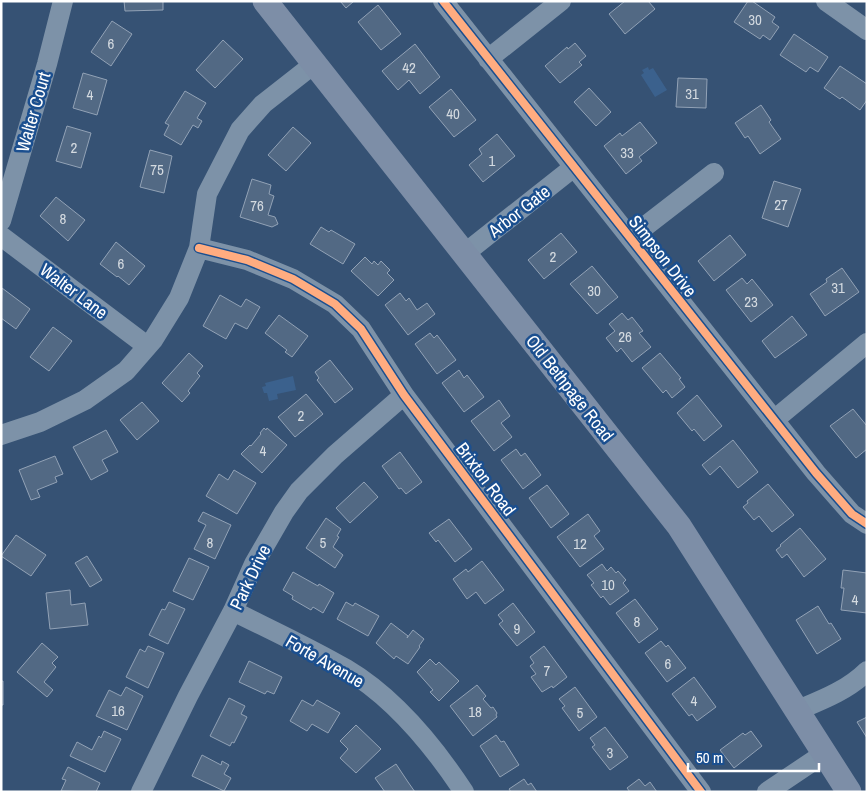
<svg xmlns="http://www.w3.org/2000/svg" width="868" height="793" font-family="'Archivo Narrow',sans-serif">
<rect width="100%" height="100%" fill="#365274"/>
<path fill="#3b618d" d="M648,67L649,70L653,68L667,90L655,97L641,75L644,73L642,70Z
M293,376L296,390L277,394L278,399L269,401L267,393H264L262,387L266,386L265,383Z"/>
<path fill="#526984" stroke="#92a2b6" d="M124,1H163V10L125,11Z
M340,1H354L346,8Z
M625,1H648L655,9L625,34L609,14Z
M748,1H752L775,17L772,22L779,27L770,40L763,35L760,39L734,22Z
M378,5L401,34L381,50L358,22Z
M112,21L132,34L111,66L91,52Z
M794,34L828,57L818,72L810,67L806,72L780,55Z
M223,40L243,59L215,88L196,70Z
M575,43L586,56L579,62L582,65L560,83L545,66L567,47L568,49Z
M415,44L440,77L420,94L409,80L398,90L382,71Z
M840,66L867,84V100L860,110L842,97L840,99L824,88Z
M83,73L107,80L97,115L73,108Z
M678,78L707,79L706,108L676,107Z
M589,88L611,112L596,126L574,102Z
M451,89L476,120L454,137L429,107Z
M185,91L206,103L197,118L202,121L198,128L193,125L181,145L164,135L169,125L165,123Z
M761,105L771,120L769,122L781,139L760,154L748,136L745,138L735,123Z
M640,122L657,143L639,157L642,161L626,174L604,146L620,133L622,136Z
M67,126L91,133L81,168L56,161Z
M293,127L311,143L286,171L268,155Z
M497,134L515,156L483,182L469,165L482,154L479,149Z
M150,150L172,156L164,193L140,187Z
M252,179L271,185L269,194L274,196L268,215L275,217L278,224L272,227L240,217Z
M774,181L801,189L788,227L762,218Z
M56,197L85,220L68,241L40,216Z
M321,227L329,232L331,230L355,244L343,264L310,244Z
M561,233L577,252L544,279L528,260Z
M730,235L746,255L714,281L698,261Z
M116,242L145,266L129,285L118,276L117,277L100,264Z
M365,257L372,264L374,261L378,265L381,261L390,270L387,273L394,280L378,296L351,271Z
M592,266L618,297L597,314L570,284Z
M842,268L859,292L825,316L810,294L827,282L826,279Z
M742,278L747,284L752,279L773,305L751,322L726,290Z
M2,288L30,309L16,329L1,318Z
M400,293L406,301L409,298L417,310L427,303L435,314L408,335L385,305Z
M220,295L241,307L246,299L260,307L247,329L235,323L226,339L203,326Z
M622,313L628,320L632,317L643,331L639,333L651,347L632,362L621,348L617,352L606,338L615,331L609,324Z
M279,315L308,336L292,357L285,352L287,350L265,333Z
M792,316L807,335L775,358L762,341Z
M53,327L72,341L49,371L30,357Z
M430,333L434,338L437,335L456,360L437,374L415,344Z
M189,353L203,366L197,373L200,376L188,391L190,393L182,402L162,383Z
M660,353L681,378L679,379L685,387L672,398L666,390L663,393L642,368Z
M330,360L353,389L335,403L317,380L319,378L315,372Z
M459,370L464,378L467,375L484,397L464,412L442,383Z
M306,394L323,414L295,437L278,417Z
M697,395L722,426L704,441L694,429L692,431L677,413Z
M499,400L510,416L501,423L512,437L494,451L471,421Z
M142,402L159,421L137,440L120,420Z
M853,409L867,426V449L856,458L830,426Z
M264,428L266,430L267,428L287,445L262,473L241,454L250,445L251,446L261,434L260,433Z
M106,430L118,452L102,460L108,471L91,480L73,447Z
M733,440L758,472L738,488L720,466L710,475L702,465Z
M516,449L521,456L525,453L541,475L523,489L501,460Z
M400,452L422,482L406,494L401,488L399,489L382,466Z
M55,456L63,474L55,477L57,482L37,490L40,497L31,500L19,470Z
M234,470L256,483L237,514L206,496L219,474L228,480Z
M364,482L378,497L350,523L336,508Z
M768,484L794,515L772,532L759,516L754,520L743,507L748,503L747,501Z
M547,485L569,514L551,528L529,498Z
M203,512L231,525L215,559L194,549L206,525L198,521Z
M588,514L600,531L594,536L604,549L580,567L557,537Z
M326,518L341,529L337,536L339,537L333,547L343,555L335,568L306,548Z
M449,519L472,549L455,562L438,540L436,542L429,533Z
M800,528L826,559L804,577L787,554L782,558L776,550L781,546L780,545Z
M16,535L46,555L31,576L1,556Z
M87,556L102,580L90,587L75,563Z
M189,558L209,567L193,600L173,591Z
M482,561L504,590L485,604L476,592L467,599L453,579L466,569L468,572Z
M602,564L607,571L611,567L616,573L618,571L626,580L623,583L629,591L610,605L603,596L601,598L591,585L594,583L587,575Z
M843,570L867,573V613L841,610L844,588H841Z
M293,572L318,586L319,584L334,593L323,613L313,607L311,610L292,599L293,596L283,590Z
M70,590L71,605L85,603L88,625L50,629L46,593Z
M635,599L658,629L639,643L616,613Z
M169,602L185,609L168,644L149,635L162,609L165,610Z
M346,602L353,606L355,603L379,616L368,636L337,619Z
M513,603L535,632L517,646L499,624L503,621L498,615Z
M818,606L829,624L831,623L841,639L817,654L796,620Z
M391,623L408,636L407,638L413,630L424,639L419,646L420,647L408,664L396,656L394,659L376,643Z
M661,641L666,647L668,645L686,668L667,682L645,653Z
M42,643L58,657L52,663L56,667L44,682L53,690L47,697L17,672Z
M148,646L164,653L148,688L126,677L140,649L145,652Z
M544,646L567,677L553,688L552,686L542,692L531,677L536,674L530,666L534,663L530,657Z
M430,659L436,665L439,662L459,681L439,701L430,692L433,690L417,672Z
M249,661L282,677L274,694L267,691L265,694L239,682Z
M694,677L716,707L697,721L692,714L689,716L672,694Z
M1,681H3V705H1Z
M477,685L486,696L483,699L491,708L493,707L497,713L496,715L497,717L473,736L450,706Z
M126,687L143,696L127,730L96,716L109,690L121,696Z
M575,687L597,717L579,731L562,708L565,706L559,699Z
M229,698L245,706L241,714L247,717L234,743L232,742L230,746L210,736Z
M302,700L313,706L317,700L340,713L328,733L312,724L307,731L290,721Z
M867,717V738L857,722Z
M356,725L381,749L356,773L340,758L348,749L340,741Z
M605,727L628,757L610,770L592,747L595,745L590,738Z
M104,731L121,739L105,772L70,756L77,742L92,750L99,736L101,738Z
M751,731L762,746L734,768L720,750L743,733L745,735Z
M496,735L501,742L504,741L519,765L500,777L480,746Z
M202,755L221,765L222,761L229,765L224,774L231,778L224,791L192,776Z
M396,764L408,782L415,792H385L375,778Z
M68,767L100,783L96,792L61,791L66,780L62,779Z
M524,779L528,785L531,783L537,792H511L509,789Z
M639,779L645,786L650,782L657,792H630L627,788Z"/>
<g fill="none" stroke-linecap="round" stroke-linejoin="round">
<path stroke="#7d92a8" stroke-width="20" d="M443,1L816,473L852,514L867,524
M826,1L867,30
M488,59L561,1
M1,221L47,64L63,1
M1,236L147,346
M630,238L714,173
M199,248L247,260L293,279L335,304L361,329L404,395L701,792
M464,254L574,167
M774,420L867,343
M1,435L40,422L85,400L126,371L153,340L179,298L199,248L207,194L240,130L263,104L314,64
M233,611C271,630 310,648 346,669C395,698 433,745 464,792
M798,710C822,700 848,690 867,671
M141,792L188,696L233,611L254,564L284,512L299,491L335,455L404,395
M767,792L825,753"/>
<path stroke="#7d8ea7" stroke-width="25" d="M265,1L679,526L849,792"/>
<defs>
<path id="cycleway" d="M443,1L816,473L852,514L867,524
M199,248L247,260L293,279L335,304L361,329L404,395L701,792"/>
</defs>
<use href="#cycleway" stroke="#1b4f8f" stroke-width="11"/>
<use href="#cycleway" stroke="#ffac80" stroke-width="8"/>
</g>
<g text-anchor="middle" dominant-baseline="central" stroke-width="5" stroke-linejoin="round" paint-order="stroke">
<g font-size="15" fill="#d4dae0">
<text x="755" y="19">30</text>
<text x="111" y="43">6</text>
<text x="409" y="67">42</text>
<text x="692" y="93">31</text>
<text x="90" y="94">4</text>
<text x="453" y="113">40</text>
<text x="74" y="147">2</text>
<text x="627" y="152">33</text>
<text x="492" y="160">1</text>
<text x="157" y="169">75</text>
<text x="781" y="204">27</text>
<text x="257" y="205">76</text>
<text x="63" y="218">8</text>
<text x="553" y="256">2</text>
<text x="121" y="263">6</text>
<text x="838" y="287">31</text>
<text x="594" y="290">30</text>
<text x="751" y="301">23</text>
<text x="625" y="336">26</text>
<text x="301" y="415">2</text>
<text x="263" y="450">4</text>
<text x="210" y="542">8</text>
<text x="323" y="542">5</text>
<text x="580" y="543">12</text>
<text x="608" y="584">10</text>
<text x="855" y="599">4</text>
<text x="637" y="621">8</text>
<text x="517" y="628">9</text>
<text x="668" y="663">6</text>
<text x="547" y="670">7</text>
<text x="694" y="700">4</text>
<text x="118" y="710">16</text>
<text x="475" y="711">18</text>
<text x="580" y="712">5</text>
<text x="610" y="752">3</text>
</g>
<g font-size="18" fill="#fff" stroke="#1b4f8f">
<text transform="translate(33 112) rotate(-74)">Walter Court</text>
<text transform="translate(519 211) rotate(-38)">Arbor Gate</text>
<text transform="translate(663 256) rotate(52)">Simpson Drive</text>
<text transform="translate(74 291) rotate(37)">Walter Lane</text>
<text transform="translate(570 388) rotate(52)">Old Bethpage Road</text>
<text transform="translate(486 479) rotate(53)">Brixton Road</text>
<text transform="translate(250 577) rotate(-64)">Park Drive</text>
<text transform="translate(325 661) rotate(30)">Forte Avenue</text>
</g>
</g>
<rect width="868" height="793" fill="none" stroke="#ffffff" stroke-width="5"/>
<path d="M688 763v8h131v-8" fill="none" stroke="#ffffff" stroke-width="2.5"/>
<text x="696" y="763" font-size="15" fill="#ffffff" stroke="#1b4f8f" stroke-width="4" paint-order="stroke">50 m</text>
</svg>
